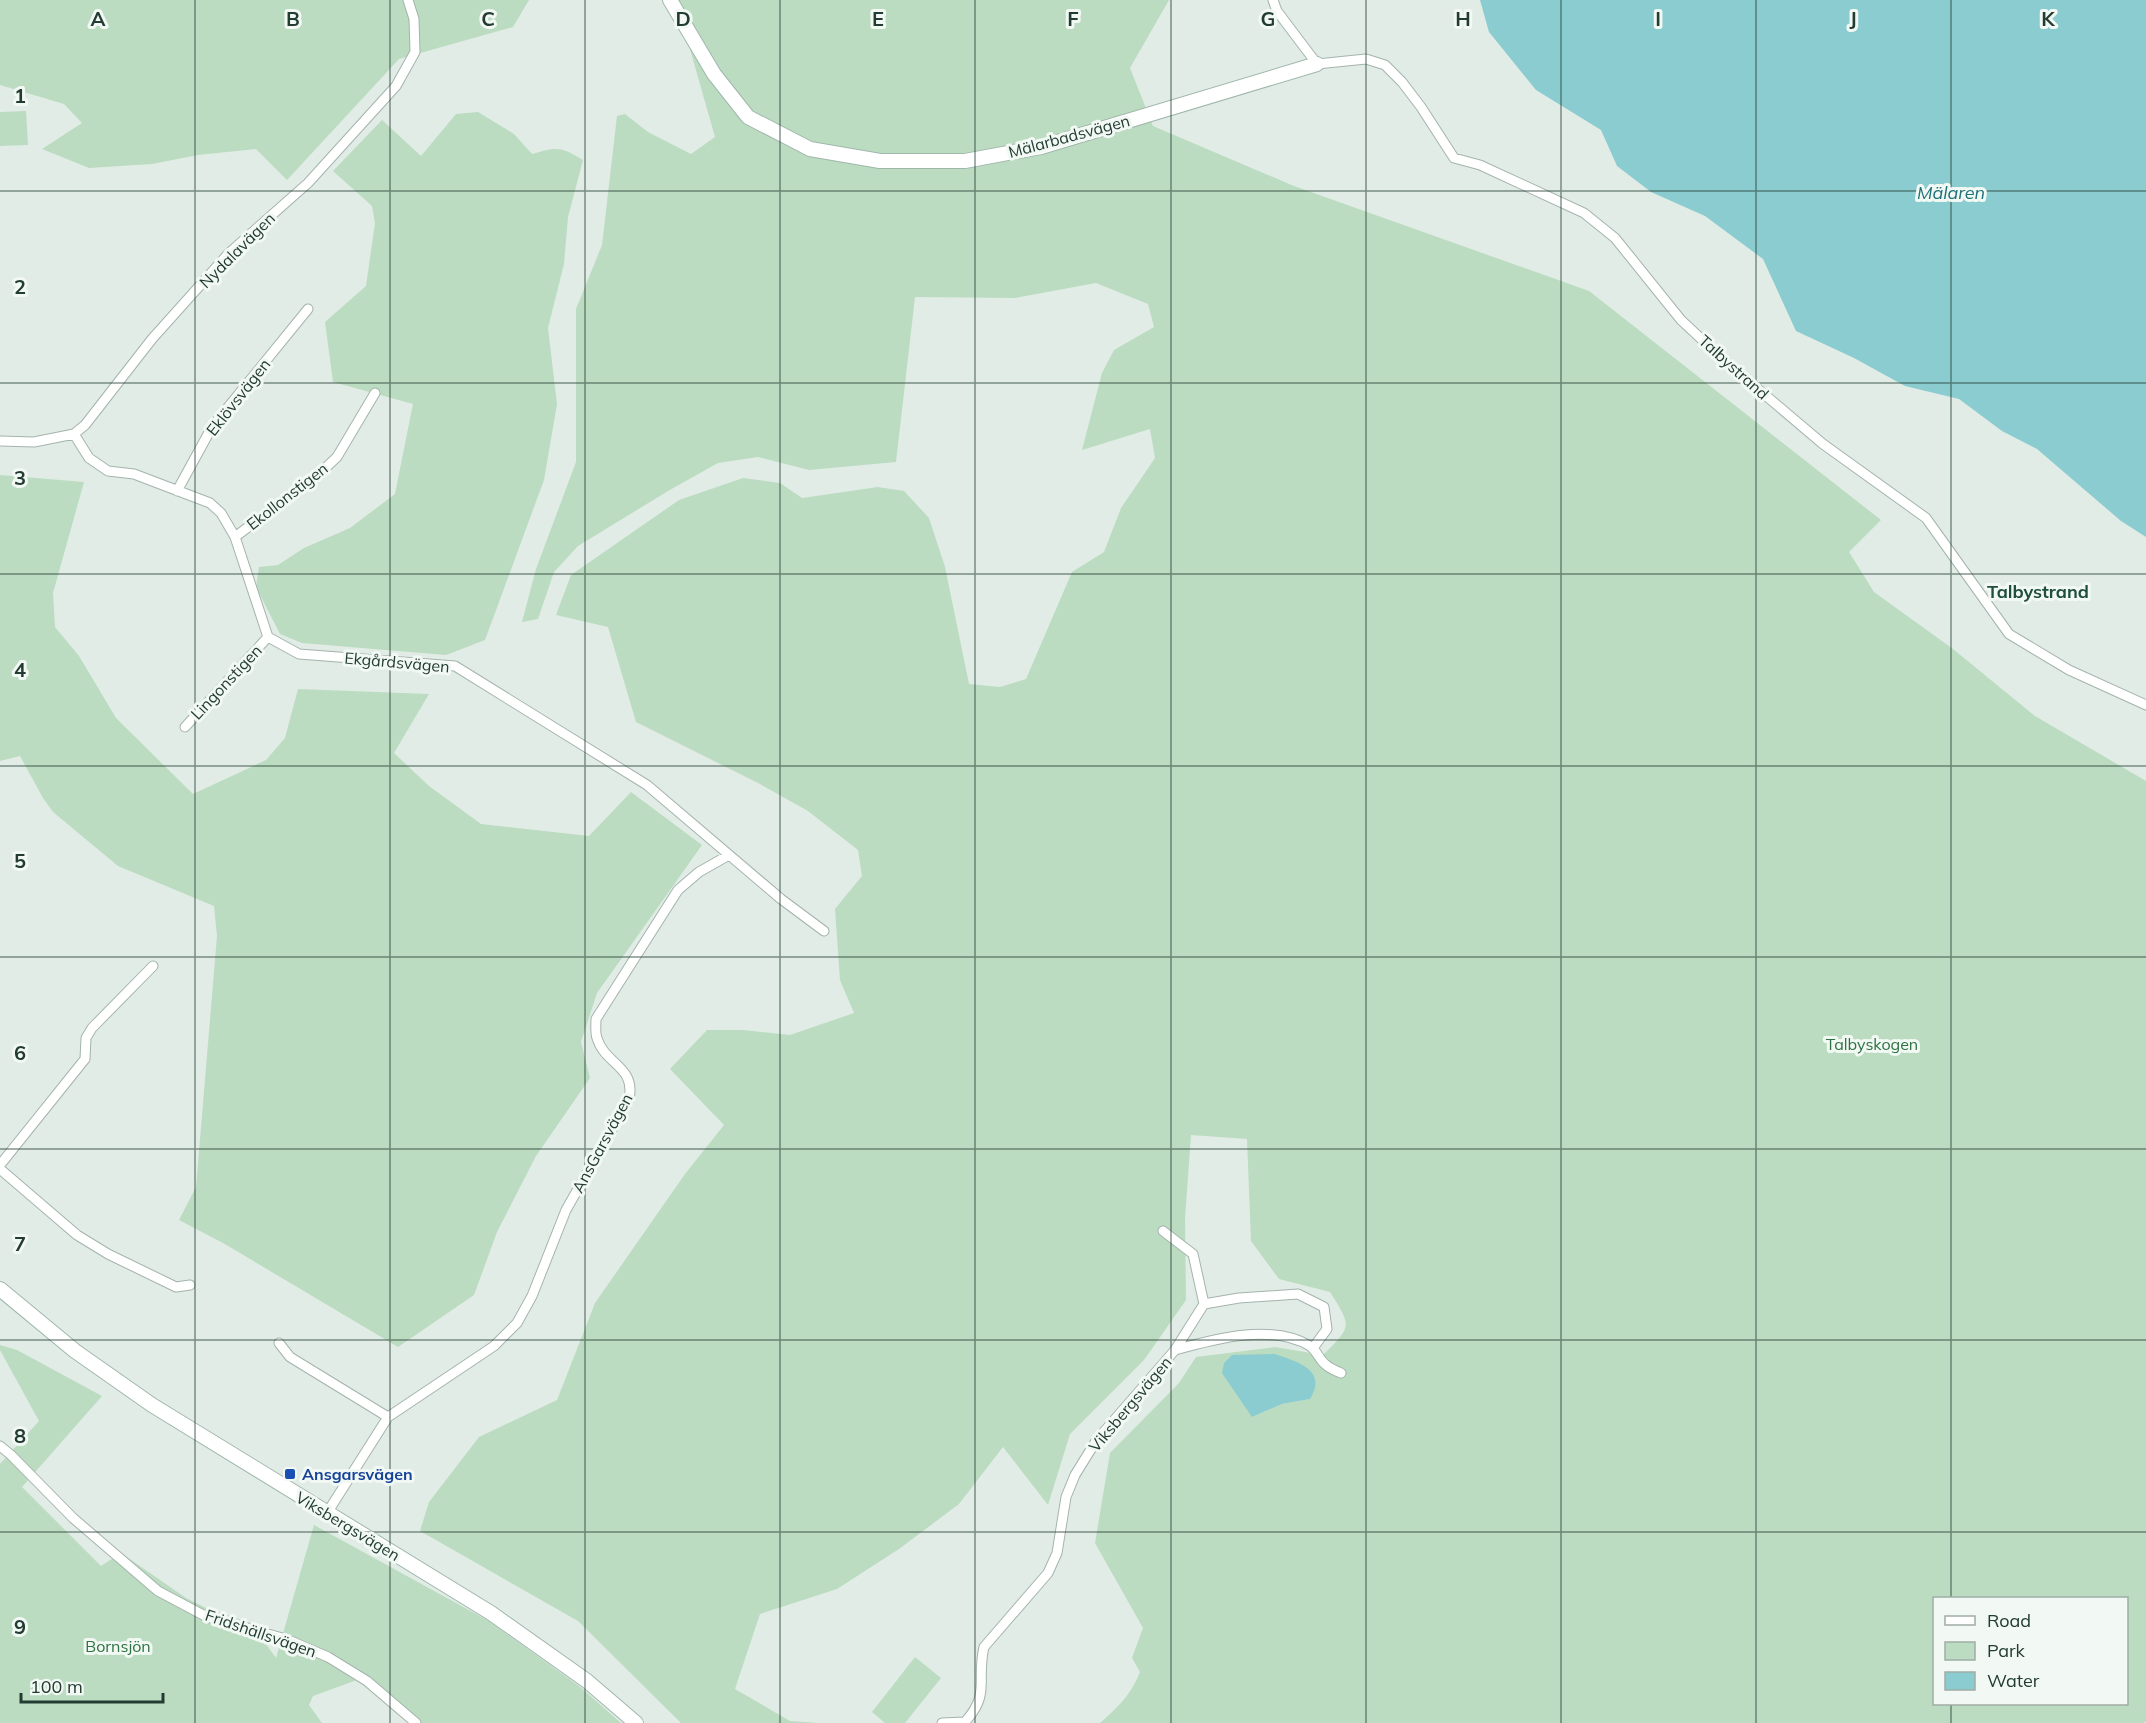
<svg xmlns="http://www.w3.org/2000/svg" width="2146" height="1723" font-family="Mulish,sans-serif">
<rect width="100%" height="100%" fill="#e1ece6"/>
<path fill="#bbdcc0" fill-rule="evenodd" d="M0,0H529L513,27L399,59L287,180L256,149L198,155L152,164L89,168L42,149L82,123L64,104L0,85Z
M676,0H1169L1130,68L1153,126L1294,186L1589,291L1881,520L1849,552L1874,592L1953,649L2035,716L2146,781V1721L2144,1723H1100C1119,1706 1130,1696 1140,1672L1132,1658L1143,1628L1095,1543L1110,1453L1179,1383L1196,1357L1275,1347L1323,1355C1352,1326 1352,1327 1330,1292L1279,1279L1251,1241L1247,1139L1191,1135L1185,1218L1186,1300L1144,1360L1070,1434L1048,1505L1003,1447L959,1504L899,1549L837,1589L760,1614L735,1689L790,1721L819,1723H681L578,1621L420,1531L429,1502L479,1437L557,1400L595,1303L685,1174L724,1125L670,1069L707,1030H743L790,1035L854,1013L840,980L835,909L862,876L858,850L808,811L758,783L636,722L608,627L556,615L571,575L679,500L743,478L780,483L802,498L878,487L904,491L929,518L945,567L969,684L1000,687L1026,679L1072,572L1104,552L1121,508L1155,458L1150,429L1082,450L1102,373L1114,350L1154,327L1148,304L1096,283L1015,298L915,297L896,462L809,470L758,457L718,463L668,491L578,546L554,572L538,619L522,622L536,569L576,462V309L602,245L617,116L625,114L648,132L691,154L715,137ZM1311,1371L1310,1399L1282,1404L1252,1417ZM1934,1598H2126V1704H1934Z
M26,111L28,145L0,146V112Z
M478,112L514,134L532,154C557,147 560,146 583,160L568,217L564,264L548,328L557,404L544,480L485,640L446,655L302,643L280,634L256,587L259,567L278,565L304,548L350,528L395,494L413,404L333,382L325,322L366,286L375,223L372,206L333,171L382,120L421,156L456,114Z
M0,475L84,482L53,593L55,627L79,656L116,718L193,794L266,760L285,738L298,689L429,694L394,753L429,786L481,824L589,836L631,792L702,845L597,993L581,1042L590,1078L536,1156L497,1232L474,1295L398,1347L223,1243L179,1220L196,1187L217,936L214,906L118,866L53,812L43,798L20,756L0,761Z
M0,1345L17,1350L102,1396L22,1487L101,1566L121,1553L186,1598L206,1608L251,1623L276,1658L314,1525L487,1620L579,1686L621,1723H408L357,1680L313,1696L309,1705L322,1723H0V1464L39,1421L0,1350Z
M915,1657L941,1678L905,1723H885L872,1712Z"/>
<path fill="#8accd0" d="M1480,0H2146V537L2121,521L2037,449L2002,431L1959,399L1905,386L1854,358L1796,331L1763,259L1705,216L1651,192L1617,166L1601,130L1536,90L1489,32Z
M1275,1354C1298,1362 1328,1370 1310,1399L1282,1404L1252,1417L1222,1373L1224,1363L1232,1355Z"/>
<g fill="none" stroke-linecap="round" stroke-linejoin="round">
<defs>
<path id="street" d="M1273,0L1277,11L1317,64L1366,59L1385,65L1402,82L1421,107L1454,158L1480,165L1584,213L1615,238L1681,320L1726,362L1823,444L1926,518L2009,634L2069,670L2146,705
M74,434L89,458L108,471L134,474L210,503L221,513L235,537L268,637L299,654L455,666L647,785L781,899L824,931
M0,441L34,442L74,434L85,425L152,339L229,253L308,183L396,86L415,52L414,19L408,0
M177,491L212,427L308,309
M235,537L320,473L337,457L375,393
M185,727L268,637
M0,1165L85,1059L86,1038L92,1028L153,966
M0,1169L77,1235L108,1254L176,1287L190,1285
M1163,1231L1193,1254L1204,1304
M279,1343L290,1357L388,1417
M1175,1350C1214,1339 1272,1323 1310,1346C1317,1351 1319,1359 1325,1364C1329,1368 1336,1371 1341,1373
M0,1446L11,1455L73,1518L158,1591L207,1617L286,1639L328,1657L367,1681L416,1723
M327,1513L388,1417L494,1346L517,1323L532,1296L566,1210L629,1099C636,1066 605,1065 597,1038C595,1033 596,1025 596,1019L678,890L699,872L729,855
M942,1723L965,1722C991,1693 976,1681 984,1647L1048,1573L1057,1553L1066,1497L1075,1475L1096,1441L1175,1350L1204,1304L1239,1298L1298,1294L1324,1307L1327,1329L1313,1348"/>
<path id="secondary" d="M670,0L714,74L748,117L810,149L880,161H965L1041,147L1317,64
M0,1289L75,1351L152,1405L491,1613L587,1681L636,1723"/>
</defs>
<use href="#street" stroke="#a4b4ac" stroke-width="11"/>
<use href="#secondary" stroke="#a0b7ad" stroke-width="16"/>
<use href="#street" stroke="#fff" stroke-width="9"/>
<use href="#secondary" stroke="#fff" stroke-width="14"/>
</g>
<path fill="none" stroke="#223c32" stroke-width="1.5" stroke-opacity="0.55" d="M195,0V1723M390,0V1723M585,0V1723M780,0V1723M975,0V1723M1171,0V1723M1366,0V1723M1561,0V1723M1756,0V1723M1951,0V1598M0,191H2146M0,383H2146M0,574H2146M0,766H2146M0,957H2146M0,1149H2146M0,1340H2146M0,1532H2146M1951,1704V1723"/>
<rect fill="#1a4fb4" stroke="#f2f8f4" stroke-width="2" x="284" y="1468" width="12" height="12" rx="3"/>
<g text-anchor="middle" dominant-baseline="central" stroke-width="6" stroke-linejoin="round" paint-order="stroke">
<g font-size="16" fill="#223c32" stroke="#f2f8f4">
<text transform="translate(1069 136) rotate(-15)">Mälarbadsvägen</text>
<text transform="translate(237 250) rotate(-45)">Nydalavägen</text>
<text transform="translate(1734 367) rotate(42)">Talbystrand</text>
<text transform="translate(238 397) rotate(-52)">Eklövsvägen</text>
<text transform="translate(287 496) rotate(-38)">Ekollonstigen</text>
<text transform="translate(397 662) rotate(5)">Ekgårdsvägen</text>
<text transform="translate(226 682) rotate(-47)">Lingonstigen</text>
<text transform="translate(602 1143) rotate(-62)">AnsGarsvägen</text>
<text transform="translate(1130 1404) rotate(-50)">Viksbergsvägen</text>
<text transform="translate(348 1526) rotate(31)">Viksbergsvägen</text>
<text transform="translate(261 1633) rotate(19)">Fridshällsvägen</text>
</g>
<g font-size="16" fill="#2d7241" stroke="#f2f8f4">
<text x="1872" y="1044">Talbyskogen</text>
<text x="118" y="1646">Bornsjön</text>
</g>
<g font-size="16" font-weight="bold" fill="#164399" stroke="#f2f8f4" text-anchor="start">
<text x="302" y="1474">Ansgarsvägen</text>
</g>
<g font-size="18" font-style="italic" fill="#1d7177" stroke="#f2f8f4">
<text x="1951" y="192">Mälaren</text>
</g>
<g font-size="18" font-weight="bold" fill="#1e4e3d" stroke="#f2f8f4">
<text x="2038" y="591">Talbystrand</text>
</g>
</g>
<g font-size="20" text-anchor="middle" font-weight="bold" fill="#223c32" stroke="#f2f8f4" stroke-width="6" stroke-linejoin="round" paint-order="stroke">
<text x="98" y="26">A</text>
<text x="293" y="26">B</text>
<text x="488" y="26">C</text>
<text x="683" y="26">D</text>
<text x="878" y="26">E</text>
<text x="1073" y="26">F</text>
<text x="1268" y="26">G</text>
<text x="1463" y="26">H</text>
<text x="1658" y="26">I</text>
<text x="1853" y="26">J</text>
<text x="2048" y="26">K</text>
<text x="20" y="103">1</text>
<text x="20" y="294">2</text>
<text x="20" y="485">3</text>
<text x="20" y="677">4</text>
<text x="20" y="868">5</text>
<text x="20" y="1060">6</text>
<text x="20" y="1251">7</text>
<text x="20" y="1443">8</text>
<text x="20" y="1634">9</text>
</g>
<rect x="1933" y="1597" width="195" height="108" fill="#f2f8f4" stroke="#9fada6" stroke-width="1.5"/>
<rect x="1945" y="1616" width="30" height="9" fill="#ffffff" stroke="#9fada6" stroke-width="1.5"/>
<text x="1987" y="1627" font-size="18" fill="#223c32">Road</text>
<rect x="1945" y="1642" width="30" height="18" fill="#bbdcc0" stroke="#9fada6" stroke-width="1.5"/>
<text x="1987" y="1657" font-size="18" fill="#223c32">Park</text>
<rect x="1945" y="1672" width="30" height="18" fill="#8accd0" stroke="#9fada6" stroke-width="1.5"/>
<text x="1987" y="1687" font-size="18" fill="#223c32">Water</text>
<path d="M21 1693v9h142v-9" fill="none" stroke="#223c32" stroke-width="3"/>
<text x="30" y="1693" font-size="18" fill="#223c32" stroke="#f2f8f4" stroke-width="4.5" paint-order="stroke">100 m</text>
</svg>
